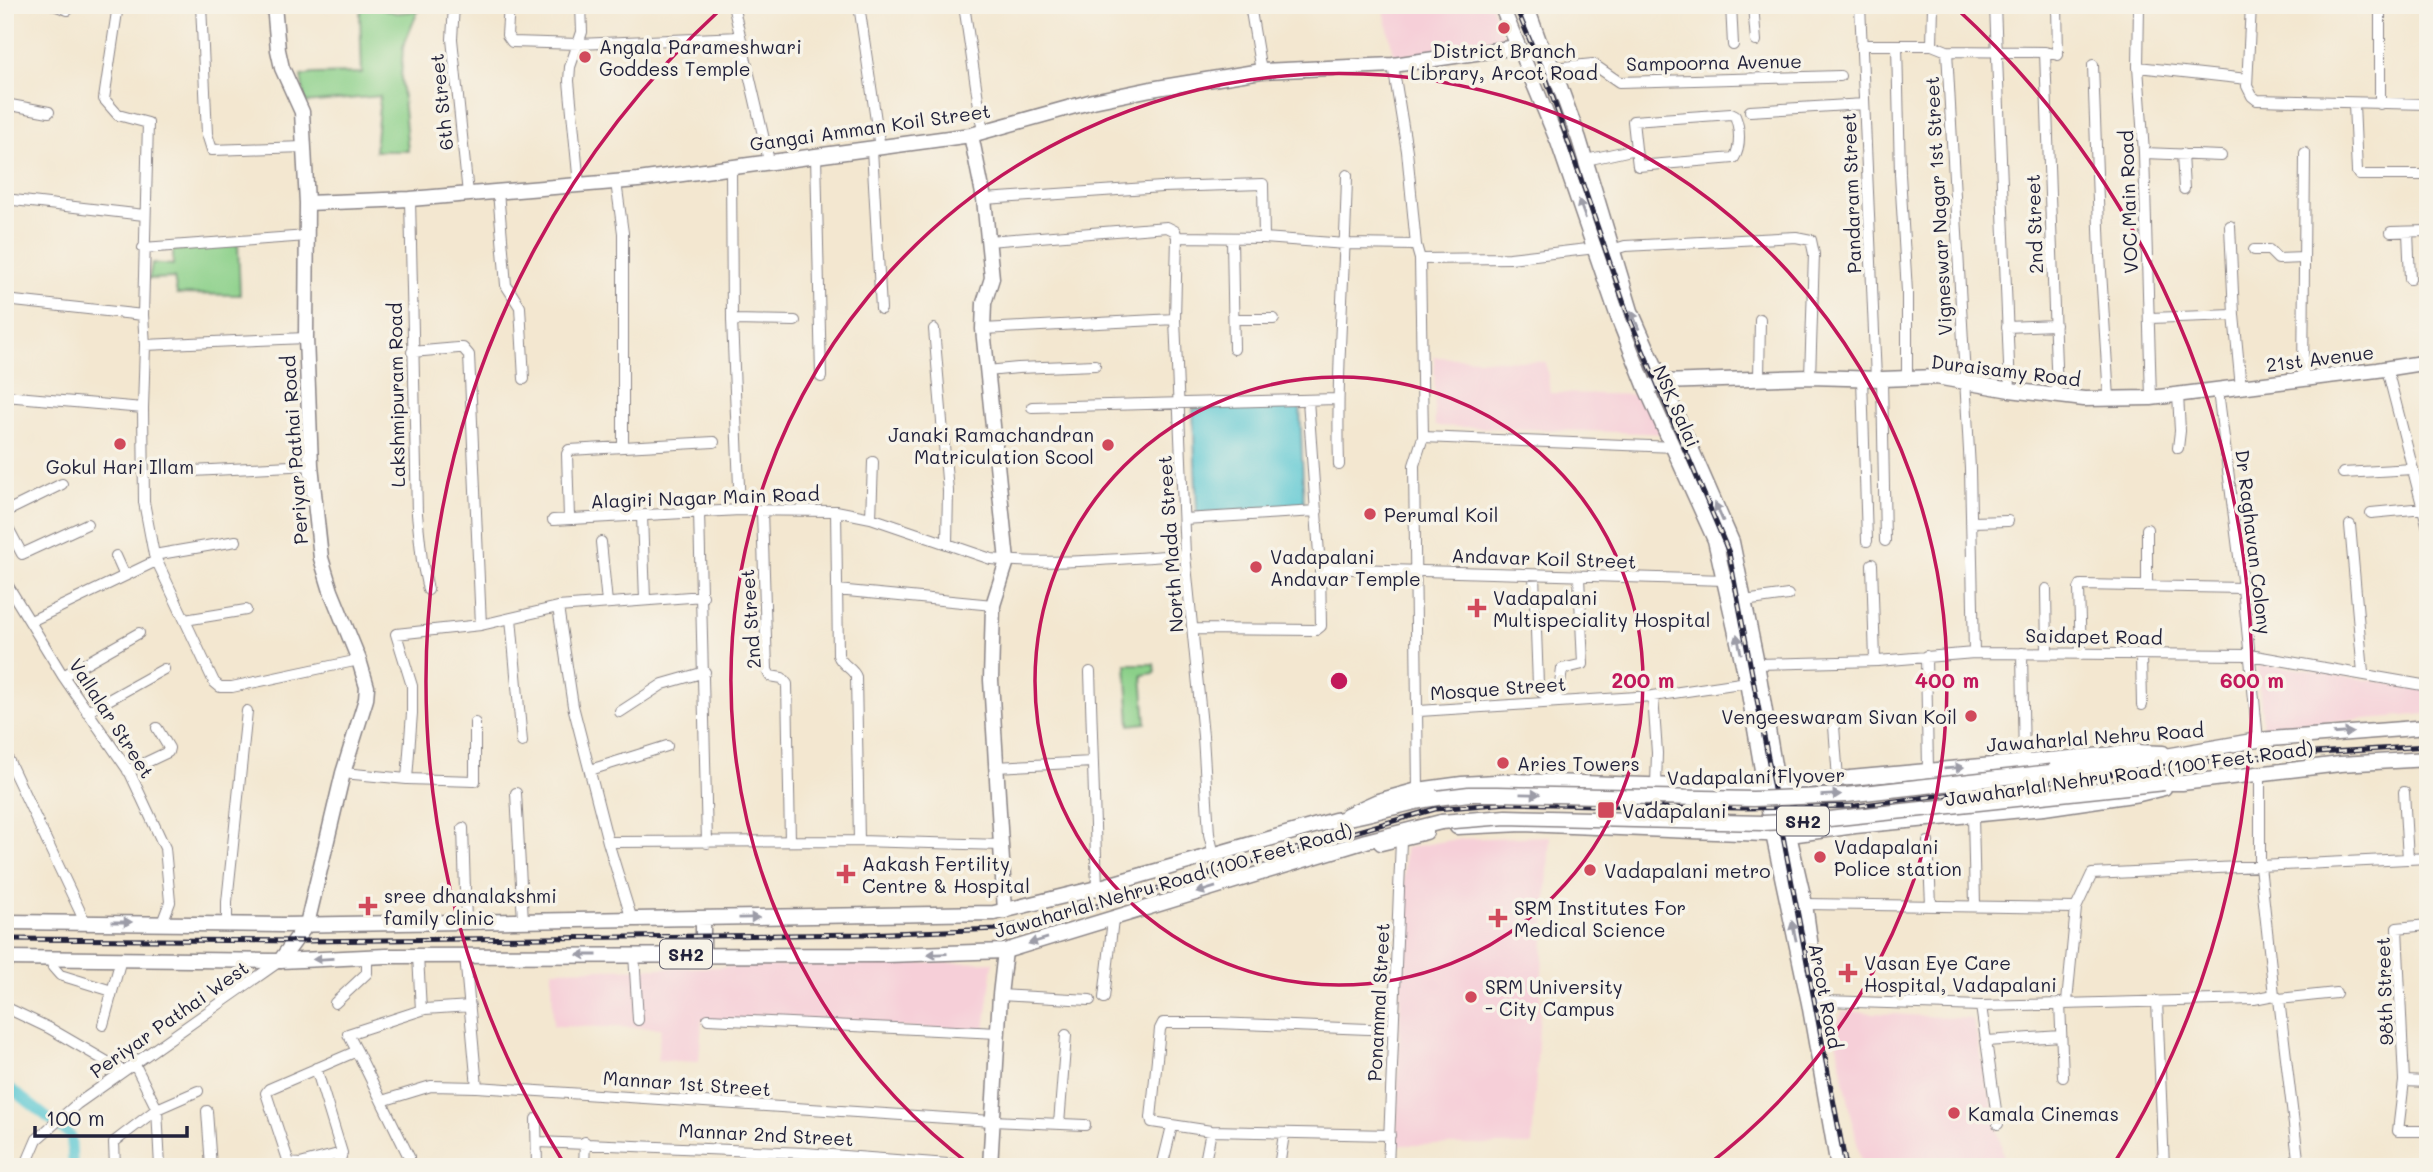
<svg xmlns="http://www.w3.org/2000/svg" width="2433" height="1172" font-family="Mali,sans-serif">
<rect width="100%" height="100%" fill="#f7f3e8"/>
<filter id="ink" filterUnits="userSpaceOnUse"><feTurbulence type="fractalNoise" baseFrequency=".0143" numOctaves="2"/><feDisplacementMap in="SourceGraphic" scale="14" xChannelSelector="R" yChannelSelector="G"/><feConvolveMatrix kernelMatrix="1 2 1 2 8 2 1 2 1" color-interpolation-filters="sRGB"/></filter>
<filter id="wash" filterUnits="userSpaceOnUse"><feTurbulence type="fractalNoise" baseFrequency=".00686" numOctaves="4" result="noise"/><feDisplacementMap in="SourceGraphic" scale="28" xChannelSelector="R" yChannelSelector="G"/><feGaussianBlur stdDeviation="1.57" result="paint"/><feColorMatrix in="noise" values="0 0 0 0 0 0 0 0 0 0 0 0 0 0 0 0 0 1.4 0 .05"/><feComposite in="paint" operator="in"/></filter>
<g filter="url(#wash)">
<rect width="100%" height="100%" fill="#f3e7d0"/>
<path fill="#f6cfd8" d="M1383,5H1491L1506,43L1394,57Z
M1434,357L1546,362L1550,393L1654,395L1672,434L1435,426Z
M2257,664L2302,669L2428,690V714L2263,727Z
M1550,836L1532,1145H1396L1405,848L1457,839Z
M993,962L985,1031L702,1020L699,1062L657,1060L661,1028L553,1026L552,970Z
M1843,1011L1973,1019L2006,1167H1862L1834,1031Z"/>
<path fill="#8bd089" stroke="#567962" stroke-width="2" d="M363,5L376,6L396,13L418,11L403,47L401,78L408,151H375L380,96L305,103L301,76L313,74L362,73L360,14Z
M238,244L240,295L177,294L174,278L149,279L152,263L173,265V250Z
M1126,664H1154L1155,673L1142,675L1146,723L1130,725Z"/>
<path fill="#5cc8d3" stroke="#3f7587" stroke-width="2" d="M1300,405L1304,509L1197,513L1193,409Z"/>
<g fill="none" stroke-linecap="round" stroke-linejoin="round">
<path stroke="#5cc8d3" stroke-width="10" d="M5,1084L71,1136L73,1167"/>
</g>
</g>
<g filter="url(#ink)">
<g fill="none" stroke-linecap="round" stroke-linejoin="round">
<defs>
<path id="street" d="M54,5L68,10
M118,5L104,99L118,115L148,123L143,315L145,345L143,408L144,502L154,555L214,682L220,687H232L359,660
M201,5L207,134L212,150L304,147
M454,5L452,39L468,194
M509,5L507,35L512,42L579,44L740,37
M733,5L769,161
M859,5L880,148
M964,5L983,133
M1250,5L1261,71
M1731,5L1733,45
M1753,5L1756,41
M1860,5L1876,379
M1995,5L2010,390
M2139,5L2138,67L2144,153L2151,398
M2251,5L2247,86L2252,96L2257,100L2428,104
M2380,5V104
M1861,45H1932L1947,51L2045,52L2058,55L2057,5
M1897,45L1900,174L1907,292V379
M1932,45L1933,5
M1947,51L1970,469L1974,653
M2045,52L2057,395
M1393,65L1407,151L1416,245L1420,259L1423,437L1414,465L1418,790
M2093,65L2100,255L2109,398L2114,399
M2138,67L2247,79
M1553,68L1593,64L1619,82L1840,76
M5,104L49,112
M2354,104L2357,172L2359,175H2428
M1750,111L1864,104
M872,149L881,309
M2144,153L2221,156
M2182,154L2184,189
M816,155L821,377
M1586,160L1636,149L1638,166L1734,158C1741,147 1740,128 1735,116L1731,114L1633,121L1636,149
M731,166L732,320L740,510
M616,182L623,233V446
M579,185L569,81L570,67L582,32L581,5
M498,192L506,285L520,307L524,379
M5,199L144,215
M410,199L417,514L422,561L428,590
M984,199L1162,187L1263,184L1264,238
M2391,232L2428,231
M2408,232L2410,279
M1177,237L1264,238L1346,244L1416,245
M1232,239L1234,349
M988,241L1167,227L1175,231L1177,237L1175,319L1185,555L1203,736L1209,834L1214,855
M143,248L307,236
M1612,250L1625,246L1796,237L1811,240L1814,254L1810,377
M2254,250H2269L2278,259L2304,258
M1420,259L1510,258L1596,248
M5,300L143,315
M2234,315L2241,388
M2150,318L2234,315L2230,226
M1234,319H1274
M732,320L795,321
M2007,327L2055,325
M934,329L948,491L947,543
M983,329L1175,319
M145,345L306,338
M412,352L458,348H463L469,355L481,625
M2387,369L2428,528
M987,371L1018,368L1095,365
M1759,378L1760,319
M1862,378L1867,541
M1882,379L1885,541
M2303,380L2305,153
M2218,391L2243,588L2258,740
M5,396L143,408
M1032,407L1337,399
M1423,437L1675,447
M2178,448L2180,431L2178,395
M1339,465C1336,368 1345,272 1347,175
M192,471L311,465
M2343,473L2413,469
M762,510L767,670L770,676L782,678L787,684L790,841
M836,511L838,655C842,666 853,668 856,677L859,841
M5,512L62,484
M699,512L707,843
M2371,513L2424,508
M642,515L645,600
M569,518L567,454L569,450L714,442
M871,518L873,462
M1184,519L1317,511
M553,520L740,510L836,511L871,518L991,559C1051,566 1124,558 1185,555
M5,522L22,554L87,524
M1971,522L2008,521
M2350,525L2363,673
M601,542L607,603
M154,555L236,541
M116,556L125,576
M1872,564L1875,661
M1320,568L1725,580
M1534,575L1538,685L1542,693L1559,692L1562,669L1583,664L1579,577
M5,581L63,676L130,773L165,848L170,902L162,923
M2147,586V529
M2046,589L2047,653
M837,590L993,605
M1744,601L1788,595
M511,618L522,742
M185,620L246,610
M31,621L156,561
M1193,629L1316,630L1321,626L1320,568L1308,400
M2022,653L2024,762
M2081,654L2079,589L2081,585L2243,588
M2141,655L2142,705
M1926,656L1928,770
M1757,664L1878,661L1974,653L2250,655L2428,686
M1090,672L1097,888
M63,676L139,633
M1653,696L1657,753L1656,785
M1419,711L1653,696L1747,682
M87,712L164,669
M620,712L663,684L705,672
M1834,726L1838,779
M5,753L85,922
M995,767L1092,762
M590,770L667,746
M128,771L168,752L169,748L157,728
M343,773L407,779L412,713V686L396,634L481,625L558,607
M2260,774V866L2274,995L2279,999L2299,1167
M407,779L475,781V723
M2404,792L2408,859
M516,793L523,921
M1973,815L1975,905
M463,828L466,922
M608,842L859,841L1001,845
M1928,842L1931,904
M1805,904L2076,908
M632,920L608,842L573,706L558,607L703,596
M227,924V902L247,711
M2428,925L2397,928L2404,1081L2398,1131H2428
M634,954L638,1020
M418,956L421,1010
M465,956L477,1087
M51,958L53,967L60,975L112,991
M1000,995L1090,1000
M1104,998L1113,919
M2279,999L2336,993
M2157,1001L2164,1167
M2067,1002L2076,908L2092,874L2428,858
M335,1003L367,973V957
M1818,1003L1825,1001L1981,1006L2254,999L2274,995
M2060,1003L2063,1077
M1981,1006L1998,1124
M5,1007L49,1028L123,1071
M708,1019L998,1033
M103,1025L121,959
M1987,1041L2061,1036
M357,1051L348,1034L425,1009L470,1006
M134,1063L157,1109L160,1167
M316,1068L342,1153L338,1167
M2404,1081L2428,1082
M382,1101L431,1086L477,1087L992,1121L1085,1125
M207,1111L211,1167
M536,1119L537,1167
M1059,1124L1066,1035
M1390,1135L1211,1131L1152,1122L1151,1118L1160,1029L1163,1023H1216L1393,1030
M538,1142L805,1153L987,1167
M342,1153L300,1164L289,1163L266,1093L269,1089L357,1051L409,1157
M25,1167L37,1139L77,1104L280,961
M115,1167L114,1142L157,1109L198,1091
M584,1167L585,1142
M1162,1167L1172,1126
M1204,1167L1211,1131
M1279,1167L1284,1134
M1388,1167L1401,840"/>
<path id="secondary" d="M274,5L278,50L282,68L302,112L307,203L306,338L311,465L321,558L331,591L359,660L367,687L366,699L343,773L307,924L280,961
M971,135L984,199L992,278L984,303L983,329L1007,561L993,605L991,680L1005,911
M307,203L410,199L638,180L971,135L1093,101L1151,89L1261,71L1393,65L1517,47
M1654,385L1663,382L1810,377L1882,379L1936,377L2010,390L2084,399L2151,398L2377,370L2428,362
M1347,815L1378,801L1418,790L1462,784L1513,781L1712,787L1850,778L2136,752L2163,753
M1457,827L1523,824L1790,835L1855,826L2044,808L2139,794L2164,788
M1381,843L1426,832
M990,1167L1000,995L1005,951"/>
<path id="primary" d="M1501,5L1558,142L1619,320L1646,388L1715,540L1747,682L1773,834L1809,1003L1838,1167
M1526,5L1539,41L1553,68L1579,139L1631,311L1732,542L1757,664L1777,783L1805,904L1819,1006
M2051,772L2160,757L2258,740L2428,727
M2164,783H2182L2340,764L2428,759
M5,922L283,925L994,913L1097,888L1335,820C1369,816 1402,803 1437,798
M703,955V919
M5,958L280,961L386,956L887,955L1005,951L1366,841L1441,822"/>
</defs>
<use href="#street" stroke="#8a8486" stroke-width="12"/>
<use href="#secondary" stroke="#8a8486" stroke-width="17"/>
<use href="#primary" stroke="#8a8486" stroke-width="17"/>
<use href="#street" stroke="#fff" stroke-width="10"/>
<use href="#secondary" stroke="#fff" stroke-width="14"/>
<use href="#primary" stroke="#fff" stroke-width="14"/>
<defs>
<path id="rail" d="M1515,5L1547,81L1628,315L1729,553L1846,1167
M5,939L306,941L864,934L999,929L1083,910L1435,809L1508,803L1741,808L1856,806L2236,758L2428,746"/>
</defs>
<use href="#rail" stroke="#22223b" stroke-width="5"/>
<use href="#rail" stroke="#f7f3e8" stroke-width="2.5" stroke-dasharray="8" stroke-linecap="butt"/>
<defs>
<path id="primary-bridge" d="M1437,798L1469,794H1497L1753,799L1846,795L2051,772
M1441,822L1506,817L1763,823L1820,820L2164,783"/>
</defs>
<use href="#primary-bridge" stroke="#8a8486" stroke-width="17" stroke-linecap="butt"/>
<use href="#primary-bridge" stroke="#fff" stroke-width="14"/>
</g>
<defs><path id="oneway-solid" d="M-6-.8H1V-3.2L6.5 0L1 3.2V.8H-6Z" transform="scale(1.75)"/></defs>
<g fill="#9c9ca7">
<use href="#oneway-solid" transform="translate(1582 209) rotate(-110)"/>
<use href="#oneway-solid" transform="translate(1635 320) rotate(-113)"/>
<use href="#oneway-solid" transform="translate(1719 512) rotate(-114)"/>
<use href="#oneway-solid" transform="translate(1739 644) rotate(-102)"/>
<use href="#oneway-solid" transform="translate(2343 733) rotate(-4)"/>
<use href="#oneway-solid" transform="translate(1954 768) rotate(-5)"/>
<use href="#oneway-solid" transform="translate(1530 794) rotate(1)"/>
<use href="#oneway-solid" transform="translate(1831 795) rotate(-3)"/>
<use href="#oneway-solid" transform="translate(1206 890) rotate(163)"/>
<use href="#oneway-solid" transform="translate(749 918) rotate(-1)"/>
<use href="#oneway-solid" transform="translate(122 922)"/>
<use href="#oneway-solid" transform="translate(1794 931) rotate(-102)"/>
<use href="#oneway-solid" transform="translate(1038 941) rotate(163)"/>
<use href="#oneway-solid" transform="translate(937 954) rotate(178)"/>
<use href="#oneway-solid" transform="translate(587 955) rotate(180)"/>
<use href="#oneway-solid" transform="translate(323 959) rotate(177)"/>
</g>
</g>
<g fill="none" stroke="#c2185b" stroke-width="3.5">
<circle cx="1339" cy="681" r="304"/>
<path d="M973 1167A608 608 0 1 1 1705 1167"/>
<path d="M565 1165A913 913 0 0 1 722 8M1956 8A913 913 0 0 1 2113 1165"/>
</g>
<g fill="#d1495b" stroke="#f7f3e8" stroke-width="2.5">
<circle cx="1504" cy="28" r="7"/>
<circle cx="585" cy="57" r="7"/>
<circle cx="120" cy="444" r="7"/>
<circle cx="1108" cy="445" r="7"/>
<circle cx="1370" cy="514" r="7"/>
<circle cx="1256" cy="567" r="7"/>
<path d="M1473.5 597.5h7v7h7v7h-7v7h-7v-7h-7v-7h7z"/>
<circle cx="1971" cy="716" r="7"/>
<circle cx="1503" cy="763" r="7"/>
<rect x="1597" y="801" width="18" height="18" rx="3.5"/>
<circle cx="1820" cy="857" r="7"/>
<circle cx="1590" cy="870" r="7"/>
<path d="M842.5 863.5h7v7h7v7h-7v7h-7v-7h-7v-7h7z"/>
<path d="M364.5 895.5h7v7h7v7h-7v7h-7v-7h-7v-7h7z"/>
<path d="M1494.5 907.5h7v7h7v7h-7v7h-7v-7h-7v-7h7z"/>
<path d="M1844.5 962.5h7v7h7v7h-7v7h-7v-7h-7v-7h7z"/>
<circle cx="1471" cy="997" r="7"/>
<circle cx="1954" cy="1113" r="7"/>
</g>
<g text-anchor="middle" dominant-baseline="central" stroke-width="7" stroke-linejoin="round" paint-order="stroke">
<g fill="#f7f3e8" stroke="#62616f" stroke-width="2">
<rect x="1777" y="806.5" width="52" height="29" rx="5"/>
<rect x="660" y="939.5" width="52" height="29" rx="5"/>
</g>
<g font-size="18" font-weight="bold" fill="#22223b">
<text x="1803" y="821">SH2</text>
<text x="686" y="954">SH2</text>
</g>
<g font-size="19" fill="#22223b" stroke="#f7f3e8" text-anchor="start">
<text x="599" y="46">Angala Parameshwari<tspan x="599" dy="22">Goddess Temple</tspan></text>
<text x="1504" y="50" text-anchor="middle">District Branch<tspan x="1504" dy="22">Library, Arcot Road</tspan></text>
<text x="1094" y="434" text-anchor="end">Janaki Ramachandran<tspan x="1094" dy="22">Matriculation Scool</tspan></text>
<text x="120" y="466" text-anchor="middle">Gokul Hari Illam</text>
<text x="1384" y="514">Perumal Koil</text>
<text x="1270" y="556">Vadapalani<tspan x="1270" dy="22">Andavar Temple</tspan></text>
<text x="1493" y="597">Vadapalani<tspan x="1493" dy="22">Multispeciality Hospital</tspan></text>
<text x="1957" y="716" text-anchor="end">Vengeeswaram Sivan Koil</text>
<text x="1517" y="763">Aries Towers</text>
<text x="1622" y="810">Vadapalani</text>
<text x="1834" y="846">Vadapalani<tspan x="1834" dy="22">Police station</tspan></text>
<text x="862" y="863">Aakash Fertility<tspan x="862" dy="22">Centre &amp; Hospital</tspan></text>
<text x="1604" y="870">Vadapalani metro</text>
<text x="384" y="895">sree dhanalakshmi<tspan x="384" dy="22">family clinic</tspan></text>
<text x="1514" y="907">SRM Institutes For<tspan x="1514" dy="22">Medical Science</tspan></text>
<text x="1864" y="962">Vasan Eye Care<tspan x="1864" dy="22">Hospital, Vadapalani</tspan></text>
<text x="1485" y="986">SRM University<tspan x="1485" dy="22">- City Campus</tspan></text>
<text x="1968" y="1113">Kamala Cinemas</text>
</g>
<g font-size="19" fill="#22223b" stroke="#f7f3e8">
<text transform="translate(1714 62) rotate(-1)">Sampoorna Avenue</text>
<text transform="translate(441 102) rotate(-96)">6th Street</text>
<text transform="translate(870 127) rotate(-8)">Gangai Amman Koil Street</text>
<text transform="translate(1851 193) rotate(-92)">Pandaram Street</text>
<text transform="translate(2128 202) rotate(-92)">VOC Main Road</text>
<text transform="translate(1938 206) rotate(-93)">Vigneswar Nagar 1st Street</text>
<text transform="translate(2034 224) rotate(-92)">2nd Street</text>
<text transform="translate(2320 358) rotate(-7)">21st Avenue</text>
<text transform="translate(2006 370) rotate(7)">Duraisamy Road</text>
<text transform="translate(396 395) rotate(-91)">Lakshmipuram Road</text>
<text transform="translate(1677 406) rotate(66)">NSK Salai</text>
<text transform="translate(294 450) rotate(-94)">Periyar Pathai Road</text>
<text transform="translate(705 497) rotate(-2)">Alagiri Nagar Main Road</text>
<text transform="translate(2254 542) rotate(83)">Dr Raghavan Colony</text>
<text transform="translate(1170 544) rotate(-94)">North Mada Street</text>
<text transform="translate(1544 558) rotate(2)">Andavar Koil Street</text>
<text transform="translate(750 619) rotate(-94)">2nd Street</text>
<text transform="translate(2094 636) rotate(1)">Saidapet Road</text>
<text transform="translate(1498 688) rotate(-4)">Mosque Street</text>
<text transform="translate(112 718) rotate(57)">Vallalar Street</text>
<text transform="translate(2095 737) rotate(-4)">Jawaharlal Nehru Road</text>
<text transform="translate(2129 773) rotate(-8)">Jawaharlal Nehru Road (100 Feet Road)</text>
<text transform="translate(1756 776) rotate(-1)">Vadapalani Flyover</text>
<text transform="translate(1173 880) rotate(-16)">Jawaharlal Nehru Road (100 Feet Road)</text>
<text transform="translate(2384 991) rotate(-92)">98th Street</text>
<text transform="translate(1826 996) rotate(79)">Arcot Road</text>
<text transform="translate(1378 1002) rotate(-87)">Ponammal Street</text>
<text transform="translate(169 1019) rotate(-35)">Periyar Pathai West</text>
<text transform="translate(687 1083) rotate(4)">Mannar 1st Street</text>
<text transform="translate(766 1134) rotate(3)">Mannar 2nd Street</text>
</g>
</g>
<circle cx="1339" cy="681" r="10" fill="#c2185b" stroke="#f7f3e8" stroke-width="3.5"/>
<g font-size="21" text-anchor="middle" font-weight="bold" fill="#c2185b" stroke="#f7f3e8" stroke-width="7" stroke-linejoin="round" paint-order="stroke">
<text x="1643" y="688">200 m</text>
<text x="1947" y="688">400 m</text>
<text x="2252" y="688">600 m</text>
</g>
<rect width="2433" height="1172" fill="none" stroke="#f7f3e8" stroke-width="28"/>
<path d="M35 1126v10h152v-10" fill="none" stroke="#22223b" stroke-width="3.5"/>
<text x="46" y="1126" font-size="21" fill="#22223b" stroke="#f7f3e8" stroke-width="5" paint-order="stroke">100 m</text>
</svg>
